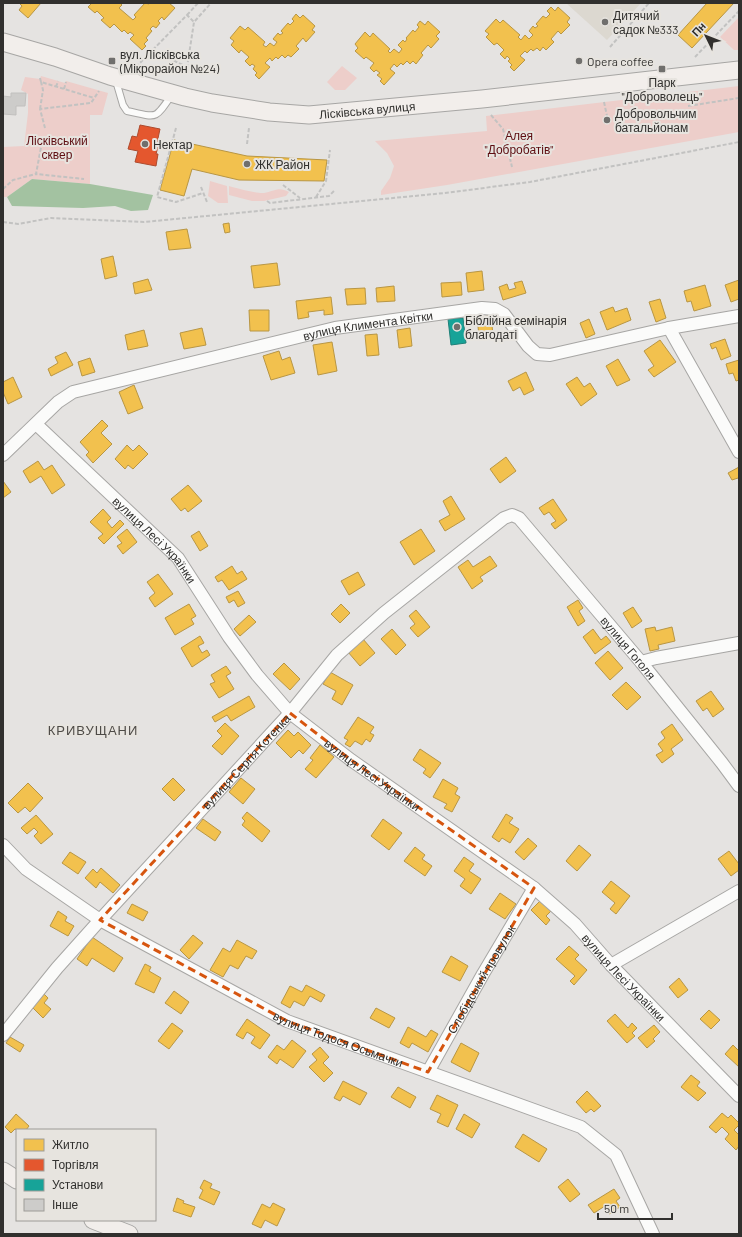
<svg xmlns="http://www.w3.org/2000/svg" width="742" height="1237" font-family="Barlow,sans-serif">
<rect width="100%" height="100%" fill="#e5e3e1"/>
<path fill="#dcd8d0" d="M566,3H641L607,40Z"/>
<path fill="#edceca" d="M739,17V50H734L720,37Z
M342,66L357,78L345,90H335L327,82Z
M41,76L65,83L66,81L108,93L102,115H90V184L32,179L7,197H3V147L24,146L28,113V94L21,90L25,77L40,79Z
M739,86V132L447,185L381,195V191L390,178L394,166L387,153L375,141L487,131L486,116Z
M210,181L227,186L228,203H218L208,196Z
M229,186C236,188 258,194 264,193C274,191 279,186 289,192L286,196L264,201H252L229,195Z"/>
<path fill="#a3c2a1" d="M32,179L90,184L153,195L148,210L131,211L115,206L83,208L12,206L7,197Z"/>
<path fill="#f2c14e" stroke="#b89644" d="M19,3H41L28,18L19,10L22,6Z
M92,3H120L122,5L119,8L133,20L136,17L134,15L145,3L149,4L150,3H169L175,8L164,20L162,17L158,21L160,23L156,28L153,26L150,29L152,31L146,38L148,40L144,44L146,46L142,50L130,39L134,35L130,32L128,34L124,30L122,32L114,24L110,28L101,20L104,18L97,11L95,13L88,7Z
M707,3H734L692,48L678,35Z
M551,7L555,11L558,7L570,18L567,22L570,25L561,34L558,31L551,39L554,42L546,50L543,47L540,51L537,48L533,51L531,49L527,53L525,51L520,56L525,60L514,71L510,67L512,65L508,61L510,59L507,56L505,59L500,54L504,50L497,43L494,45L486,37L489,34L485,31L496,19L500,23L503,20L520,35L518,37L521,40L525,35L529,39L533,35L529,31L533,26L535,28L538,26L536,24L543,16L546,18L550,14L547,11Z
M296,14L300,18L303,15L315,26L312,30L315,32L306,42L303,38L296,46L299,49L291,57L288,55L285,58L282,55L278,59L276,57L272,61L270,58L265,63L270,67L259,79L255,75L257,73L253,69L255,66L252,64L250,66L245,61L249,57L241,50L239,53L231,45L234,41L230,38L240,26L245,30L248,27L265,42L263,45L266,47L270,43L274,46L277,42L273,39L278,33L280,35L283,33L281,31L288,23L290,25L294,21L292,19Z
M420,21L425,25L428,21L440,32L436,36L439,39L431,48L428,45L421,53L423,55L416,64L413,61L410,64L407,61L403,65L401,63L397,67L394,64L390,69L395,73L384,85L380,81L382,79L377,75L380,73L376,70L374,72L370,68L374,63L366,57L364,59L355,51L358,48L355,44L365,32L370,37L373,33L390,49L388,51L390,53L394,49L399,53L402,49L398,45L403,40L405,42L407,39L406,38L413,30L415,32L419,27L417,25Z
M174,140L247,156L327,160L324,181L239,180L192,169L184,196L160,190Z
M229,223L230,232L225,233L223,224Z
M187,229L191,248L169,250L166,232Z
M113,256L117,276L105,279L101,259Z
M277,263L280,285L254,288L251,266Z
M482,271L484,290L468,292L466,273Z
M148,279L152,290L135,294L133,283Z
M739,280V299L731,302L725,285Z
M522,281L526,293L503,300L499,287L507,284L509,290L516,288L514,283Z
M461,282L462,295L442,297L441,283Z
M705,285L711,306L694,311L691,301L687,302L684,291Z
M394,286L395,301L377,302L376,288Z
M365,288L366,304L347,305L345,289Z
M331,297L333,314L324,315V310L308,312L309,317L298,319L296,301Z
M660,299L666,318L656,322L649,302Z
M613,307L615,312L627,308L631,320L607,330L600,312Z
M249,310H269V331H250Z
M491,316L493,335L479,336L477,317Z
M589,319L595,334L586,338L580,323Z
M202,328L206,345L184,349L180,333Z
M410,328L412,346L399,348L397,330Z
M144,330L148,346L128,350L125,335Z
M377,334L379,355L367,356L365,335Z
M725,339L731,356L721,360L716,347L712,349L710,344Z
M660,340L676,362L654,377L648,370L654,366L644,351Z
M332,342L337,371L318,375L313,345Z
M279,351L282,360L290,357L295,373L271,380L263,356Z
M66,352L73,365L51,376L48,369L58,363L55,357Z
M90,358L95,372L82,376L78,362Z
M618,359L630,380L617,386L606,366Z
M739,360V380L736,381L733,373L729,374L726,364Z
M526,372L534,390L524,395L520,387L513,391L508,381Z
M13,377L22,397L8,404L3,392V382Z
M577,377L584,387L590,383L597,394L581,406L566,384Z
M134,385L143,408L128,414L119,392Z
M102,420L108,426L101,433L112,444L93,463L86,455L89,452L80,442Z
M127,445L133,451L139,445L148,454L133,469L128,465L125,469L115,459Z
M506,457L516,471L500,483L490,469Z
M38,461L44,470L52,465L65,485L52,494L41,476L30,483L23,471Z
M739,467V480L738,478L732,480L728,473Z
M3,481L11,492L3,498Z
M188,485L202,501L188,512L185,508L181,511L171,499Z
M451,496L465,519L445,531L439,521L450,515L443,501Z
M553,499L567,520L555,529L551,524L556,521L549,512L544,515L539,508Z
M103,509L111,518L107,522L112,528L120,520L124,524L104,544L98,538L103,534L90,522Z
M127,529L137,542L123,554L117,546L122,543L117,537Z
M421,529L435,551L414,565L400,542Z
M199,531L208,546L200,551L191,536Z
M490,556L497,566L480,577L483,581L472,589L458,567L468,560L473,567Z
M232,566L237,574L242,571L247,579L229,590L222,580L218,582L215,577Z
M358,572L365,585L349,595L341,581Z
M158,574L173,594L155,607L149,598L155,593L147,582Z
M238,591L245,603L238,607L234,600L229,603L226,597Z
M578,600L583,608L579,611L585,621L578,626L567,607Z
M189,604L196,616L191,619L194,624L175,635L165,618Z
M341,604L350,613L340,623L331,614Z
M633,607L642,621L632,628L623,613Z
M416,610L430,627L418,637L410,628L415,624L409,616Z
M249,615L256,622L240,636L234,629Z
M655,627L656,631L672,627L675,641L658,645L659,649L650,651L645,629Z
M392,629L406,645L396,655L381,639Z
M593,629L601,640L606,636L611,642L595,654L583,637Z
M200,636L204,643L198,646L202,653L207,650L210,655L192,667L181,648Z
M363,639L375,653L360,666L348,652Z
M608,651L623,668L610,680L595,663Z
M284,663L300,679L290,690L273,674Z
M226,666L231,673L226,676L234,689L219,698L210,684L215,682L211,675Z
M330,672L353,685L342,705L332,699L336,691L323,684Z
M626,682L641,697L627,710L612,695Z
M711,691L724,709L713,717L707,708L703,711L696,701Z
M249,696L255,707L231,721L227,715L215,722L212,717Z
M358,717L374,727L370,733L374,735L370,742L366,739L362,745L355,741L350,747L345,744L348,740L344,738Z
M225,723L239,736L222,755L212,746L222,736L217,731Z
M672,724L683,740L671,749L674,754L662,763L656,755L663,751L658,744L665,738L661,732Z
M288,730L294,736L298,732L311,745L303,754L299,750L291,758L276,743Z
M320,745L334,757L316,778L305,769L313,760L310,758Z
M420,749L441,763L430,778L423,773L426,769L413,760Z
M173,778L185,790L174,801L162,789Z
M241,778L255,789L243,804L229,792Z
M443,779L458,788L455,794L460,797L452,812L444,808L447,804L433,797Z
M28,783L43,798L30,812L25,807L18,813L8,803Z
M247,812L270,831L262,842L242,825L245,821L242,818Z
M506,814L513,818L509,823L519,829L510,843L502,838L499,842L492,837Z
M36,815L53,834L41,844L34,836L38,832L34,828L27,834L21,828Z
M203,819L221,832L215,841L196,828Z
M383,819L402,833L389,850L371,836Z
M528,838L537,846L524,860L515,852Z
M579,845L591,855L577,871L566,861Z
M415,847L425,855L422,859L432,866L425,876L404,861Z
M729,851L739,864V870L731,876L718,859Z
M70,852L86,862L78,874L62,863Z
M464,857L474,864L469,871L481,879L471,894L460,886L465,879L454,871Z
M101,868L120,885L113,893L100,882L96,888L85,878L93,869L97,873Z
M611,881L630,896L616,914L610,909L615,903L602,892Z
M500,893L516,904L505,919L489,909Z
M545,896L555,907L546,916L550,920L546,925L531,910Z
M132,904L148,912L143,921L127,913Z
M58,911L67,917L65,921L74,926L68,936L50,926Z
M193,935L203,943L189,959L180,950Z
M92,937L123,958L114,972L92,958L87,966L77,959Z
M237,940L257,951L252,959L246,956L238,969L230,965L223,977L210,970L223,948L230,952Z
M569,946L579,955L575,959L587,970L574,985L570,981L575,976L556,959Z
M451,956L468,966L460,981L442,972Z
M145,964L151,967L149,971L161,978L154,993L135,984Z
M679,978L688,990L678,998L669,987Z
M306,985L325,995L321,1002L310,996L304,1006L294,1001L290,1008L281,1003L290,986L302,992Z
M174,991L189,1002L181,1014L165,1003Z
M44,994L48,998L44,1003L51,1009L43,1018L32,1007Z
M376,1008L395,1018L389,1028L370,1018Z
M709,1010L720,1020L711,1029L700,1019Z
M615,1014L628,1028L632,1023L637,1028L632,1033L635,1036L627,1043L607,1021Z
M247,1019L270,1035L260,1049L251,1043L255,1037L247,1032L243,1039L236,1035Z
M172,1023L183,1031L169,1049L158,1041Z
M654,1025L660,1032L653,1039L655,1041L647,1048L638,1038Z
M408,1027L426,1037L431,1030L438,1034L428,1052L412,1043L409,1048L400,1043Z
M10,1037L24,1045L20,1052L6,1043Z
M292,1040L306,1051L293,1068L280,1059L277,1064L268,1057L277,1045L284,1050Z
M461,1043L479,1053L470,1072L451,1062Z
M733,1045L739,1051V1067L725,1054Z
M320,1047L329,1057L323,1063L333,1073L324,1082L309,1067L317,1060L312,1054Z
M691,1075L700,1082L697,1086L706,1093L698,1101L681,1087Z
M343,1081L367,1093L360,1105L343,1096L340,1101L334,1098Z
M398,1087L416,1097L410,1108L391,1097Z
M587,1091L601,1106L594,1112L591,1109L586,1113L576,1102Z
M437,1095L458,1105L448,1127L437,1122L441,1114L430,1109Z
M722,1113L728,1118L731,1115L739,1123V1125L734,1130L739,1135V1146L736,1150L725,1139L729,1134L722,1127L716,1133L709,1127Z
M16,1114L29,1126L26,1130H17L15,1129L11,1133L5,1127Z
M464,1114L480,1124L472,1138L456,1129Z
M523,1134L547,1149L539,1162L515,1147Z
M568,1179L580,1194L570,1202L558,1187Z
M204,1180L212,1184L210,1188L220,1192L214,1205L199,1198L203,1190L200,1188Z
M614,1189L620,1198L616,1201L620,1207L609,1214L605,1206L594,1213L588,1205Z
M177,1198L184,1201L183,1203L195,1207L191,1217L173,1211Z
M273,1203L285,1209L277,1226L265,1220L261,1228L252,1224L262,1204L270,1208Z"/>
<path fill="#e4572e" stroke="#ae4b2e" d="M140,125L160,129L157,143H159L156,154H158L156,166L135,162L138,151L128,149L132,136L137,137Z"/>
<path fill="#17a398" stroke="#1f8078" d="M463,318L466,343L451,345L448,319Z"/>
<path fill="#cdccca" stroke="#c1c0be" d="M11,93H26L25,106H16V115L3,114V96L11,97Z"/>
<g fill="none" stroke-linecap="round" stroke-linejoin="round">
<defs>
<path id="lane" d="M116,81L123,105L127,111C157,117 154,121 171,96"/>
<g id="street">
<path d="M669,328L739,452"/>
<path id="s1" d="M36,424L178,558L229,637L257,675L290,713L351,760L534,888L575,924L611,965L739,1096"/>
<path id="s2" d="M3,455L58,402L73,392L335,328L482,308L495,309L504,314L528,346L537,354L550,355L669,328L739,316"/>
<path d="M641,662L656,658L739,643"/>
<path id="s3" d="M3,845L26,869L100,920L287,1021L581,1127L616,1155L653,1234"/>
<path d="M611,965L739,891"/>
<path id="s4" d="M3,1035L57,968L100,920L290,713L337,655L384,613L504,518L512,515L519,518L641,662L722,763L739,786"/>
<path id="s5" d="M428,1072L483,974L534,888"/>
</g>
<g id="secondary">
<path id="s6" d="M3,42L55,57L110,76L185,97L212,103L269,112L309,115L482,99L739,70"/>
<path d="M3,1171L17,1180"/>
<path d="M93,1220L129,1234"/>
</g>
</defs>
<use href="#lane" stroke="#a7a6a4" stroke-width="8"/>
<use href="#street" stroke="#a7a6a4" stroke-width="14"/>
<use href="#secondary" stroke="#a7a6a4" stroke-width="19"/>
<path stroke="#c2c2c1" stroke-width="2" stroke-dasharray="4 2" stroke-linecap="butt" d="M187,15L198,3
M610,47L649,3
M152,50L187,67
M695,57L739,11
M136,67L187,15L194,22
M186,74L194,22L211,3
M40,78L41,82L94,98
M56,87L58,81
M64,89L66,82
M604,102L607,116
M688,106L739,98
M40,109L43,90L41,82
M491,115L503,129L512,167
M45,128L40,109L91,103L99,91
M176,128L157,197L176,202L203,193
M42,142L36,174L84,179
M247,144L249,128
M283,185L300,198
M201,187L207,202
M3,189L13,180L36,174
M316,197L326,181L330,150
M267,201L270,203L329,196L334,191
M3,222L18,224L51,218L144,222L445,193L530,182L739,142"/>
<use href="#lane" stroke="#fbfbfa" stroke-width="6"/>
<use href="#street" stroke="#fbfbfa" stroke-width="12"/>
<use href="#secondary" stroke="#f2eeeb" stroke-width="17"/>
</g>
<path fill="none" stroke="#d6550f" stroke-width="3" stroke-dasharray="8 5" stroke-linejoin="round" d="M290,713L351,760L534,888L428,1072L287,1021L100,920Z"/>
<g fill="#706f6d" stroke="#e7e4df" stroke-width="1.5">
<circle cx="605" cy="22" r="4"/>
<rect x="108" y="57" width="8" height="8" rx="2"/>
<circle cx="579" cy="61" r="4"/>
<rect x="658" y="65" width="8" height="8" rx="2"/>
<circle cx="607" cy="120" r="4"/>
<circle cx="145" cy="144" r="4"/>
<circle cx="247" cy="164" r="4"/>
<circle cx="457" cy="327" r="4"/>
</g>
<g text-anchor="middle" dominant-baseline="central" stroke-width="4" stroke-linejoin="round" paint-order="stroke">
<g font-size="12" fill="#31302e" stroke="#e7e4df" text-anchor="start">
<text x="613" y="15">Дитячий<tspan x="613" dy="14">садок №333</tspan></text>
<text x="120" y="54">вул. Лісківська<tspan x="120" dy="14">(Мікрорайон №24)</tspan></text>
<text x="587" y="61">Opera coffee</text>
<text x="662" y="82" text-anchor="middle">Парк<tspan x="662" dy="14">"Доброволець"</tspan></text>
<text x="615" y="113">Добровольчим<tspan x="615" dy="14">батальйонам</tspan></text>
<text x="153" y="144">Нектар</text>
<text x="255" y="164">ЖК Район</text>
<text x="465" y="320">Біблійна семінарія<tspan x="465" dy="14">благодаті</tspan></text>
</g>
<g font-size="12" fill="#31302e" stroke="#e7e4df">
<text stroke="none"><textPath href="#s6" startOffset="374">Лісківська вулиця</textPath></text>
<text stroke="none"><textPath href="#s2" startOffset="397">вулиця Климента Квітки</textPath></text>
<text stroke="none"><textPath href="#s1" startOffset="166">вулиця Лесі Українки</textPath></text>
<text stroke="none"><textPath href="#s4" startOffset="908">вулиця Гоголя</textPath></text>
<text stroke="none"><textPath href="#s4" startOffset="366">вулиця Сергія Котенка</textPath></text>
<text stroke="none"><textPath href="#s1" startOffset="490">вулиця Лесі Українки</textPath></text>
<text stroke="none"><textPath href="#s1" startOffset="814">вулиця Лесі Українки</textPath></text>
<text stroke="none"><textPath href="#s5" startOffset="107">Слобідський провулок</textPath></text>
<text stroke="none"><textPath href="#s3" startOffset="390">вулиця Тодося Осьмачки</textPath></text>
</g>
<g font-size="12" fill="#5e0e12" stroke="#e7e4df">
<text x="519" y="135">Алея<tspan x="519" dy="14">"Добробатів"</tspan></text>
<text x="57" y="140">Лісківський<tspan x="57" dy="14">сквер</tspan></text>
</g>
<g font-size="13" letter-spacing="1" fill="#4e4b47" stroke="#e7e4df">
<text x="93" y="730">КРИВУЩАНИ</text>
</g>
</g>
<rect width="742" height="1237" fill="none" stroke="#31302e" stroke-width="8"/>
<rect x="16" y="1129" width="140" height="92" fill="#e7e4df" stroke="#9e9c98"/>
<rect x="24" y="1139" width="20" height="12" fill="#f2c14e" stroke="#9e9c98"/>
<text x="52" y="1149" font-size="12" fill="#31302e">Житло</text>
<rect x="24" y="1159" width="20" height="12" fill="#e4572e" stroke="#9e9c98"/>
<text x="52" y="1169" font-size="12" fill="#31302e">Торгівля</text>
<rect x="24" y="1179" width="20" height="12" fill="#17a398" stroke="#9e9c98"/>
<text x="52" y="1189" font-size="12" fill="#31302e">Установи</text>
<rect x="24" y="1199" width="20" height="12" fill="#cdccca" stroke="#9e9c98"/>
<text x="52" y="1209" font-size="12" fill="#31302e">Інше</text>
<g transform="translate(706 36) rotate(313)" stroke="#e7e4df" stroke-width="3" paint-order="stroke">
<path d="M0-3L7 15L0 10L-7 15Z" fill="#31302e"/>
<text y="-6" font-size="11" font-weight="bold" text-anchor="middle" fill="#31302e">Пн</text>
</g>
<path d="M598 1213v6h74v-6" fill="none" stroke="#31302e" stroke-width="2"/>
<text x="604" y="1213" font-size="12" fill="#31302e" stroke="#e7e4df" stroke-width="3" paint-order="stroke">50 m</text>
</svg>
